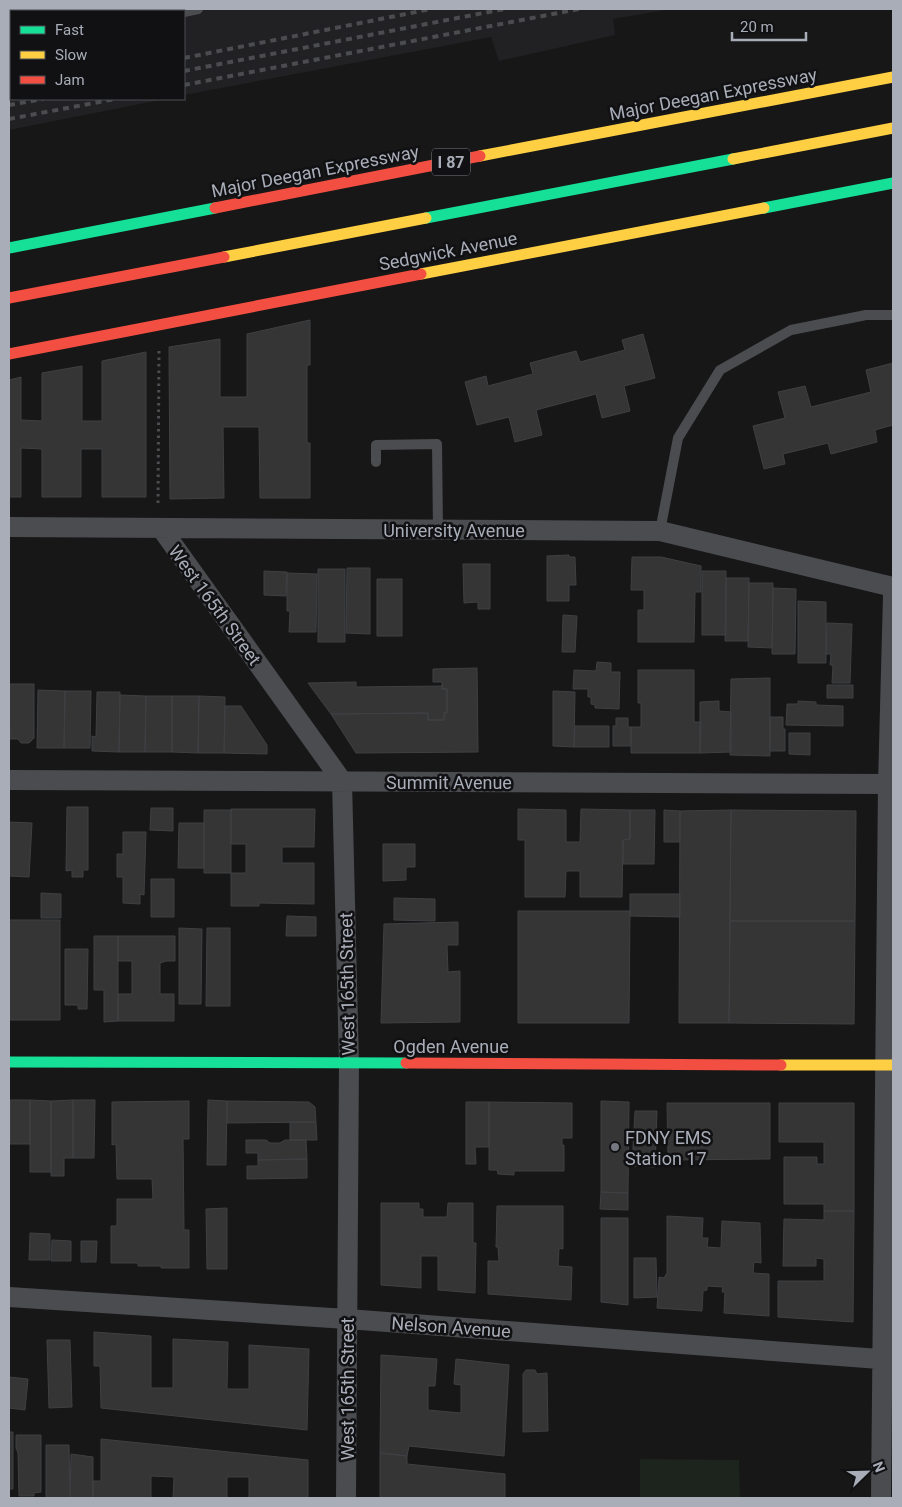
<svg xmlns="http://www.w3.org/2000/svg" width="902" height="1507" font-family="Roboto,sans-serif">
<rect width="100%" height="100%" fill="#171717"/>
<path fill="#212123" d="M9,9H671L613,19L615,35L499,61L491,37L184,95V11H11V99H165L9,130Z"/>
<path fill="#1d241e" d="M640,1459L739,1460L740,1498H640Z"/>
<path fill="#353536" stroke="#3f4043" d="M310,320V365H307V443H310V498H260L259,427H223L224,498L170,499L169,347L220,339V397H247V334Z
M643,334L655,378L624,386L630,411L602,418L596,394L536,410L542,435L515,442L509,417L477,425L465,382L486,376L488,386L533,374L530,363L576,351L580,362L625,350L622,340Z
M146,352V497H102V449H81V497H42V449L21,448V497H9V380L21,377V420L42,421V373L82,366V421H102V361Z
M893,363V425L875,430L877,442L831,454L828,443L783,454L785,464L764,469L753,426L785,418L778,392L805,386L811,407L871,392L866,370Z
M569,555V557H575L576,585H569V601H547V556Z
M632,557H661L701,566V592H695L694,642H638V610H644V590H631Z
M463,564H490V609H478V602L464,603Z
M347,568H370V634L346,633Z
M318,569H345V642H318Z
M264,571L287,572L286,596L264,595Z
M702,571H726V635H702Z
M287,573L317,574L316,632H289L290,611H287Z
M726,578H749L748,641H725Z
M377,579H402V636H377Z
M749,583H773L772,648L748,647Z
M773,588L796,589L795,654H772Z
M798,601L826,602V663H798Z
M563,615L577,616L575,652H562Z
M827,623L852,624L850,683H832L833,665H830L831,654H826Z
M597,662L611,663V672H620L619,709L595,708V705L591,704V697H588V689H573L574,670L596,671Z
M477,668L478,752L356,753L331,714L428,713V720H444V713H447V689H442V682H433V669Z
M638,670H694V722H701L700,753H631V727H641V703H638Z
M770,678V756L730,755L731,679Z
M356,682V687L443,686L442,689H447V713H444V720H428V713L331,714L308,683Z
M9,684H34V738L29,743H21L18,739H10Z
M827,685H853V698H827Z
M38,690L65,691L64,748H37Z
M65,691H91L90,748H64Z
M553,691L575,692L574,747L553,746Z
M97,692H120L119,752L92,751V736L96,737Z
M120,695L146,696L145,752H119Z
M146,696H172V752H145Z
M172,696H199L198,753L172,752Z
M199,696L225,697L224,753H198Z
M719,701V711L731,712V752L700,753V702Z
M798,701L816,702V705L843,706V726L786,725L787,704H798Z
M225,706H241L267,745V754L224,753Z
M770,717H783V729H785V751H770Z
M616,718H628V727H631V746H613V726H616Z
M575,726H609V747H574Z
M789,733H810V755L789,754Z
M67,807H88V870H83V877H72V870L66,871Z
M151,808H173V831L150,830Z
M231,809H315L314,847H282V863H314V904L259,903V906H231V873H246V844H231Z
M518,809L566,810V842H580L581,809L630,810V839L623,840L622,897H580V871H566L565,897H525V840H518Z
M204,810H231V873H204Z
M630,810H655L654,864H623V840L630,839Z
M664,810L680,811V842H664Z
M731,810L856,811L855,921H730Z
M731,810L729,1023H679L680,811Z
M9,822L32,823L29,877L9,876Z
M179,823H204V868H178Z
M123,832H146L144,895L140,894V904L123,903V877H117V854H123Z
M383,844H415V867H406V880L383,881Z
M151,879H174V917H151Z
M41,893L61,894V918H41Z
M630,894H680V917L630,916Z
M394,898L435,899V921L394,920Z
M518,911H630L629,1023H518Z
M287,916L316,917V936H286Z
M9,920H60V1020H9Z
M730,921H855L854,1024L729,1023Z
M458,922V945H447L448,972L460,971V1022L381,1023L384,924Z
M179,928L202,929L201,1004H179Z
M207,928H230V1006H206Z
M94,936H118V1021L104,1022V990H94Z
M118,936H175V961H166L160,963V994H174V1021H118V994H132V961H118Z
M65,949H88L87,1009H78V1005H65Z
M9,1100H10L9,1181Z
M10,1100H30V1144H10Z
M30,1100L51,1101V1172H30Z
M73,1100V1158H64V1176H51V1101Z
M73,1100H95L94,1158H73Z
M208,1100L227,1101L226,1165H207Z
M189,1101V1139H183L184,1230H189V1268H161V1266H138V1263H111V1226H117V1199H153L152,1179H117L116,1144L112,1145V1102Z
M227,1101L309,1102L315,1107L316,1122L227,1123Z
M601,1101L629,1102L628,1193L601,1192Z
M466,1102H489V1147H475L476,1164H466Z
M489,1102L572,1103V1138H562V1145H564V1171H514V1175L498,1174L497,1170H489Z
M667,1103H770V1159L668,1160Z
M779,1103H854V1211H824V1204H784V1157H817V1164H824V1142H779Z
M635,1111H657L655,1167L632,1166Z
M290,1122H316L317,1140H290Z
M246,1140H266L270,1143H280L285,1140H306L307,1159L258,1160V1153H246Z
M307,1159V1178L247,1179V1166H258V1160Z
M601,1192L628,1193V1210L600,1209Z
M381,1203H419V1209H423V1217H447L448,1203H473V1243H476L475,1293L438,1290V1256H421V1288L381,1285Z
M497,1206H563V1249L559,1248L558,1266L572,1267L571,1300L488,1294V1261H499L498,1247H496Z
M227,1208V1269H207L206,1209Z
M824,1211H854L853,1322L778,1317V1281H824V1259L816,1258V1266H783L784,1219L824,1220Z
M667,1216L703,1218L702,1238H708L707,1247L721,1248L722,1221L760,1223L761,1263L754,1262L753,1273L769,1274V1316L724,1313L725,1292H722L723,1287L707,1286V1290L703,1291L702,1311L657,1308L659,1277L664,1278L667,1273Z
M601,1218H628V1305L601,1302Z
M30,1233L50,1234V1260H29Z
M52,1240L71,1241V1261H51Z
M81,1241H97L96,1262H81Z
M634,1258H656L657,1297L634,1298Z
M94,1332L151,1336V1388H173V1339L228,1342L227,1389H249V1345L309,1349L307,1430L101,1408L100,1366H94Z
M47,1340H70L72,1407L49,1408Z
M381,1355L437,1359L435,1386H428V1410L461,1413V1385L454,1384L456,1359L509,1365L504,1456L409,1446L407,1456L380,1453Z
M526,1370H535L537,1374L547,1373L548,1431L523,1432V1374Z
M9,1377L28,1379L25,1410L9,1408Z
M9,1432H13V1489H9Z
M16,1435H41V1492L34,1493V1496H19L18,1453L16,1448Z
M101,1439L308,1460V1498H249V1477H227V1498H173L174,1477L151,1476V1498H93V1481H101Z
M46,1445H69L70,1498H46Z
M380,1453L407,1456V1464L505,1474V1498H380Z
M71,1454L93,1457V1498H70Z"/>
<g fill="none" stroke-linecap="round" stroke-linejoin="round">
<path stroke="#4d4e52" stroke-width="3" stroke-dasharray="2.5 4" stroke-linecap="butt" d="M158,503L159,351"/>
<path stroke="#4b4c50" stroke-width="10" d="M184,12L198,9
M9,47H11
M376,462V445L437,444L438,530
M660,531L678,438L720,370L791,330L866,315H893"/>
<path stroke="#4b4c50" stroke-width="20" d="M9,527L660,531L893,587
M161,528L342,781L349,1063L346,1498
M9,780L888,784
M9,1297L347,1319L893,1360
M881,1498L888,784L893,595"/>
<path stroke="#16e098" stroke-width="11" d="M764,208L893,183
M426,218L733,159
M9,248L215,208
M9,1062L406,1063"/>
<path stroke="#ffcf43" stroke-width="11" d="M480,156L893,77
M733,159L893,128
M224,257L426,218
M421,274L764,208
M781,1065H893"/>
<path stroke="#f24e42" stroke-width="11" d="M215,208L480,156
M9,298L224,257
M9,354L421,274
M406,1063L781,1065"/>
<path stroke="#4b4c4f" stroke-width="4" stroke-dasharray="6 5" stroke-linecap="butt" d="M184,58L431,9
M184,71L504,9
M184,85L579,9
M9,93L11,92
M9,105L43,99
M9,119L115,99"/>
</g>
<circle fill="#757880" stroke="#111113" stroke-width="2" cx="615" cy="1147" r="5"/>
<g text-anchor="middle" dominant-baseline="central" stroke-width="5" stroke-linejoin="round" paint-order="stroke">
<rect fill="#111113" stroke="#7b7e86" stroke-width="1" x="432" y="148.5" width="38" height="27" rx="4"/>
<g font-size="16" font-weight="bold" fill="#a8adb8">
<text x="451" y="162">I 87</text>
</g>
<g font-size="18" fill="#a8adb8" stroke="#111113">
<text transform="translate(713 94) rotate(-11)">Major Deegan Expressway</text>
<text transform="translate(315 171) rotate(-11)">Major Deegan Expressway</text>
<text transform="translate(448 251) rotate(-11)">Sedgwick Avenue</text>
<text x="454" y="530">University Avenue</text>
<text transform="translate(215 605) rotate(54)">West 165th Street</text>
<text x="449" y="782">Summit Avenue</text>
<text transform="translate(347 984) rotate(-91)">West 165th Street</text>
<text x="451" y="1046">Ogden Avenue</text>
<text transform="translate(451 1327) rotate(4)">Nelson Avenue</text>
<text transform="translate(347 1389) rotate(-90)">West 165th Street</text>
</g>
<g font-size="18" fill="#a8adb8" stroke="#111113" text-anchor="start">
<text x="625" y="1137">FDNY EMS<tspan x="625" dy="21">Station 17</tspan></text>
</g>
</g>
<rect width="902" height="1507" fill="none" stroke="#a8adb8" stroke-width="20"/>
<rect x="10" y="10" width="175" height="90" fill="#111113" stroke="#4d4f55"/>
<rect x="20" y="26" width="25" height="8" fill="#16e098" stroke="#4d4f55"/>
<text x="55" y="35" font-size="15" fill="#a8adb8">Fast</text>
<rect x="20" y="51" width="25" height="8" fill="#ffcf43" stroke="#4d4f55"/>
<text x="55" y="60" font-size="15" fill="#a8adb8">Slow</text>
<rect x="20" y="76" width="25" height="8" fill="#f24e42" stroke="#4d4f55"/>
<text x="55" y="85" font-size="15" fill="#a8adb8">Jam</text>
<g transform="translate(867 1472) rotate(67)" stroke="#111113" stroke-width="4" paint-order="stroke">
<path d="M0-4L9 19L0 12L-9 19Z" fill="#a8adb8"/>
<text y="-8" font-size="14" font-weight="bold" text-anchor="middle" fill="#a8adb8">N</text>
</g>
<path d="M732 32v8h74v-8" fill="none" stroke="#a8adb8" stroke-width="2.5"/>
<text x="740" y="32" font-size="15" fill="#a8adb8" stroke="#111113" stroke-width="4" paint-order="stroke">20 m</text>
</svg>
